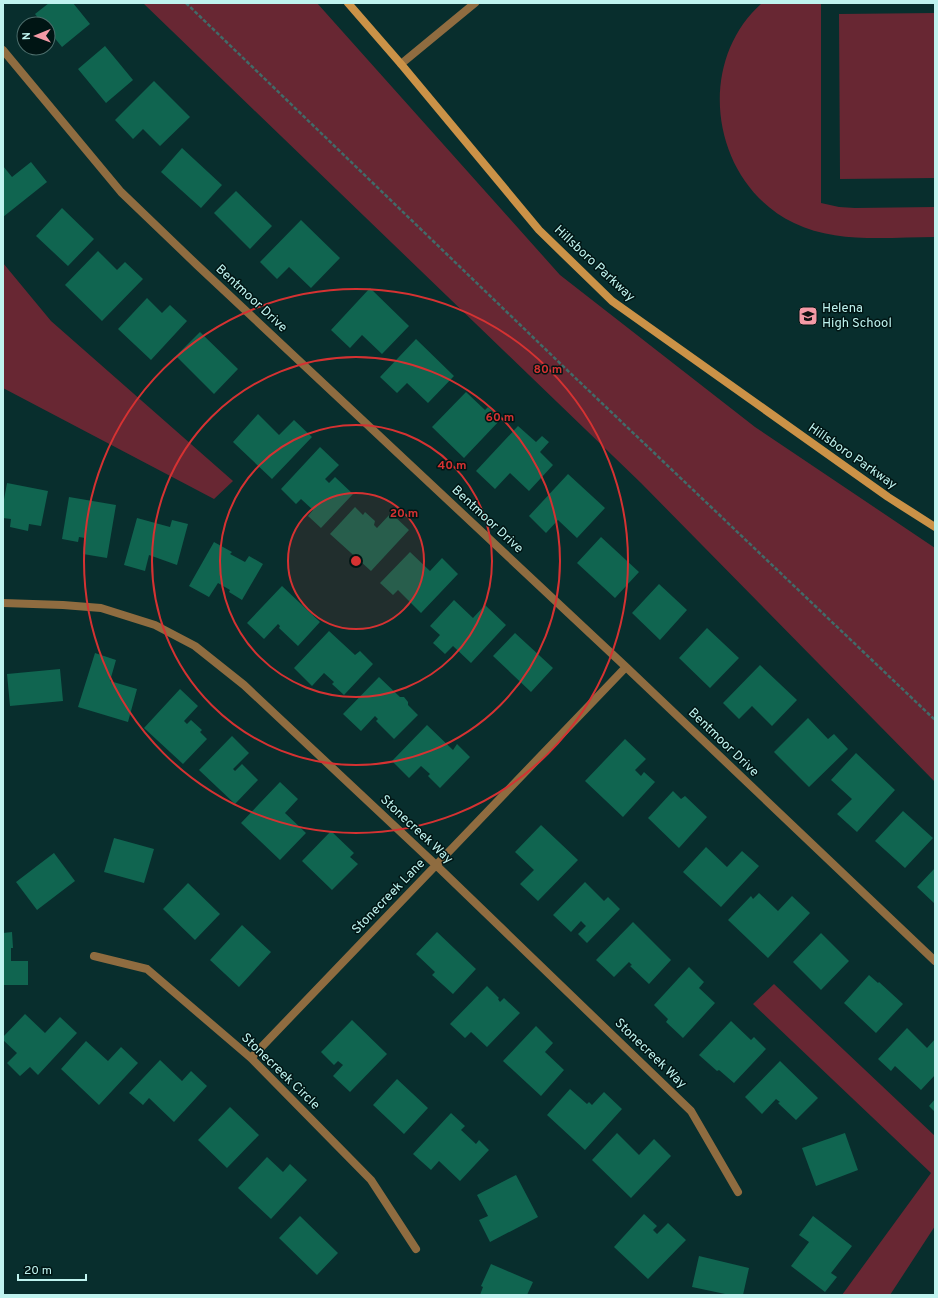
<svg xmlns="http://www.w3.org/2000/svg" width="938" height="1298" font-family="Overpass,sans-serif">
<rect width="100%" height="100%" fill="#082e2d"/>
<path fill="#682733" d="M143,3H317L560,275L755,427L935,548V782L641,483Z
M762,3H821V203L839,207L855,208L935,207V237C889,237 837,244 794,223C712,184 693,64 762,3Z
M935,13V178L840,179L839,14Z
M3,263L51,321L233,481L214,499L3,388Z
M774,984L935,1136V1226L890,1295H842L931,1173L753,1004Z"/>
<path fill="#106550" d="M49,3H73L90,24L62,47L48,30V24H43L35,14Z
M105,46L133,80L106,103L78,69Z
M154,81L190,117L160,146L143,129L133,139L115,120Z
M182,148L222,185L201,208L161,172Z
M31,162L47,182L3,217V166L12,177Z
M236,191L272,226L250,249L214,213Z
M62,208L94,239L68,266L36,236Z
M301,220L340,258L311,288L289,267L277,279L260,262Z
M98,251L117,270L125,262L143,279L102,321L65,285Z
M370,288L409,326L382,354L362,335L350,348L331,330Z
M147,298L162,313L170,305L187,321L151,360L118,329Z
M200,332L238,369L214,394L176,356Z
M416,339L454,376L428,403L407,383L397,393L380,377Z
M466,392L485,410L488,407L501,419L464,458L432,427Z
M258,414L279,435L294,420L312,437L272,479L233,442Z
M518,426L536,442L542,436L549,442L540,452L553,465L529,491L510,473L495,489L476,471Z
M320,447L339,465L325,479L329,483L335,477L353,494L321,528L308,516L313,510L301,499L296,504L281,489Z
M568,474L605,508L577,538L558,520L546,533L529,516Z
M7,483L48,491L41,526L29,524L28,531L10,527L11,519L3,518V505Z
M69,497L116,505L107,558L83,554L85,538L79,537L78,542L62,539Z
M355,507L363,515L365,512L375,521L374,525L377,528L391,513L409,530L371,571L330,534Z
M137,518L170,527L172,520L188,524L177,565L149,555L145,571L124,565Z
M601,537L639,572L615,598L577,563Z
M214,542L232,552L230,554L245,562L249,556L263,564L242,600L229,592L230,590L218,583L209,597L189,586Z
M410,552L430,571L442,558L458,574L421,613L398,590L393,595L380,583Z
M659,584L687,610L660,640L632,613Z
M282,586L320,622L298,646L279,628L280,626L278,624L264,639L247,623Z
M454,600L473,618L485,605L506,625L471,663L453,646L445,654L433,643L440,635L430,626Z
M707,628L739,658L710,688L679,658Z
M329,631L355,655L360,651L373,664L344,695L332,684L334,682L324,673L312,686L294,668Z
M515,633L553,668L531,692L493,656Z
M95,653L116,660L110,681L137,689L128,722L78,707Z
M760,665L797,700L772,726L752,706L739,719L723,703Z
M60,669L63,701L10,706L7,674Z
M379,677L400,697H404L408,702V705L418,715L394,739L376,721L378,719L375,716L361,731L343,714Z
M180,689L198,706L184,721L187,724L191,720L202,730L200,732L207,739L183,764L144,728Z
M808,718L828,739L834,734L848,749L809,787L774,752Z
M427,725L453,750L457,744L470,757L440,788L428,776L430,774L421,766L409,778L392,761Z
M232,736L249,753L233,769L235,771L242,764L258,780L235,804L199,770Z
M625,739L646,759L635,770L641,776L644,772L655,782L623,817L585,781Z
M856,753L895,790L857,832L837,814L852,799L831,780Z
M280,782L298,799L285,813L306,833L280,860L241,823Z
M673,791L681,799L685,796L707,817L679,848L648,818Z
M903,811L933,838L905,868L875,841Z
M541,825L578,860L538,901L520,884L534,870L515,852Z
M331,831L354,853L350,857L358,864L332,890L302,861Z
M114,838L154,849L144,883L104,872Z
M706,847L727,867L742,851L759,866L721,907L683,872Z
M54,853L75,881L37,910L16,882Z
M935,868V904L917,887Z
M585,882L604,901L608,897L620,909L587,943L578,934L586,926L581,921L571,932L553,915Z
M188,883L220,914L195,940L163,909Z
M759,893L778,911L792,896L810,913L768,958L728,920L751,896L753,899Z
M633,922L671,960L649,984L630,966L632,965L629,962L614,977L596,960Z
M242,925L271,952L239,987L210,960Z
M12,932L13,948H11V961H28V985H3V933Z
M437,932L476,969L453,994L432,975L435,972L416,954Z
M821,933L849,961L821,990L793,962Z
M689,967L704,982L699,988L715,1003L683,1038L666,1022L668,1019L654,1005Z
M869,975L878,983L879,982L903,1004L876,1033L844,1003Z
M487,986L499,998L498,999L500,1002L504,998L520,1013L487,1047L471,1032L465,1038L450,1024Z
M25,1014L45,1033L60,1017L77,1033L38,1075L30,1067L20,1076L7,1063L17,1053L3,1040V1037Z
M352,1020L387,1054L350,1092L333,1076L343,1065L338,1061L334,1065L321,1052Z
M731,1021L751,1040L754,1037L766,1049L734,1083L719,1070L717,1071L699,1055Z
M536,1026L553,1043L545,1052L564,1070L541,1096L503,1061Z
M907,1028L927,1048L935,1039V1075L921,1090L895,1066L891,1071L878,1059Z
M86,1041L108,1061L121,1047L138,1063L99,1105L61,1069Z
M160,1060L182,1081L191,1071L207,1086L174,1122L149,1098L143,1105L129,1093Z
M780,1061L818,1098L796,1120L778,1103L780,1102L776,1099L762,1114L745,1097Z
M397,1079L428,1108L404,1134L373,1105Z
M570,1089L587,1104L589,1102L592,1105L604,1092L622,1109L585,1150L547,1115Z
M935,1099V1112L929,1106Z
M230,1107L259,1135L227,1168L198,1140Z
M451,1113L465,1126L461,1130L476,1144L479,1140L489,1150L460,1181L439,1161L431,1170L413,1154Z
M617,1133L639,1155L654,1139L671,1156L631,1198L592,1160Z
M845,1133L858,1170L816,1186L802,1148Z
M267,1157L283,1172L290,1164L307,1180L271,1219L238,1188Z
M516,1175L538,1217L490,1242L479,1220L488,1216L477,1195Z
M644,1214L657,1226L653,1230L657,1234L668,1223L686,1240L648,1279L614,1247Z
M300,1216L338,1253L317,1275L279,1238Z
M813,1216L852,1246L831,1273L837,1277L825,1292L791,1266L809,1242L799,1235Z
M699,1256L749,1268L743,1295H730L692,1287Z
M491,1264L533,1282L527,1295H480L483,1287L481,1286Z"/>
<g fill="none" stroke-linecap="round" stroke-linejoin="round">
<path stroke="#416b69" stroke-width="2.5" stroke-dasharray="4 2" stroke-linecap="butt" d="M186,3L566,369L935,720"/>
<path stroke="#8f6c40" stroke-width="8" d="M401,64L475,3"/>
<path stroke="#8f6c40" stroke-width="8" d="M3,50L121,192L197,265L626,667L935,961
M3,603L63,605L101,608L155,625L195,646L244,685L436,865L691,1111L738,1192
M94,956L147,969L251,1058L371,1180L416,1249
M251,1058L626,667"/>
<path stroke="#cb9247" stroke-width="8" d="M348,3L401,64L539,230L612,301L888,497L935,527"/>
</g>
<circle cx="356" cy="561" r="68" fill="#d53232" fill-opacity=".12"/>
<g fill="none" stroke="#d53232" stroke-width="2">
<circle cx="356" cy="561" r="68"/>
<circle cx="356" cy="561" r="136"/>
<circle cx="356" cy="561" r="204"/>
<circle cx="356" cy="561" r="272"/>
</g>
<defs>
<symbol id="school-square" viewBox="-11 -11 22 22"><rect x="-9" y="-9" width="18" height="18" rx="4" fill="#f49aa6" stroke="#001514"/><path d="M0-5L7-2L0 1L-7-2ZM-4 1L0 2.5L4 1V4Q0 6-4 4Z" fill="#111"/></symbol>
</defs>
<g fill-rule="evenodd">
<use href="#school-square" x="797" y="305" width="22" height="22"/>
</g>
<g text-anchor="middle" dominant-baseline="central" stroke-width="3" stroke-linejoin="round" paint-order="stroke">
<g font-size="13" fill="#bff3ef" stroke="#001514">
<text transform="translate(594 264) rotate(43)">Hillsboro Parkway</text>
<text transform="translate(251 299) rotate(43)">Bentmoor Drive</text>
<text transform="translate(852 457) rotate(35)">Hillsboro Parkway</text>
<text transform="translate(487 520) rotate(43)">Bentmoor Drive</text>
<text transform="translate(723 743) rotate(44)">Bentmoor Drive</text>
<text transform="translate(416 830) rotate(43)">Stonecreek Way</text>
<text transform="translate(389 897) rotate(-46)">Stonecreek Lane</text>
<text transform="translate(650 1054) rotate(44)">Stonecreek Way</text>
<text transform="translate(280 1072) rotate(44)">Stonecreek Circle</text>
</g>
<g font-size="13" fill="#bff3ef" stroke="#001514" text-anchor="start">
<text x="822" y="309">Helena<tspan x="822" dy="15">High School</tspan></text>
</g>
</g>
<circle cx="356" cy="561" r="6" fill="#d53232" stroke="#001514" stroke-width="2"/>
<g font-size="12" text-anchor="middle" font-weight="bold" fill="#d53232" stroke="#001514" stroke-width="3" stroke-linejoin="round" paint-order="stroke">
<text x="548" y="373">80 m</text>
<text x="500" y="421">60 m</text>
<text x="452" y="469">40 m</text>
<text x="404" y="517">20 m</text>
</g>
<rect width="938" height="1298" fill="none" stroke="#bff3ef" stroke-width="8"/>
<g transform="translate(36 36) rotate(269)"><circle r="19" fill="#001514" stroke="#4c6e6c"/>
<path d="M0-3L7 15L0 10L-7 15Z" fill="#f49aa6"/>
<text y="-6" font-size="11" font-weight="bold" text-anchor="middle" fill="#bff3ef">N</text>
</g>
<path d="M18 1274v6h68v-6" fill="none" stroke="#bff3ef" stroke-width="2"/>
<text x="24" y="1274" font-size="12" fill="#bff3ef" stroke="#001514" stroke-width="3" paint-order="stroke">20 m</text>
</svg>
